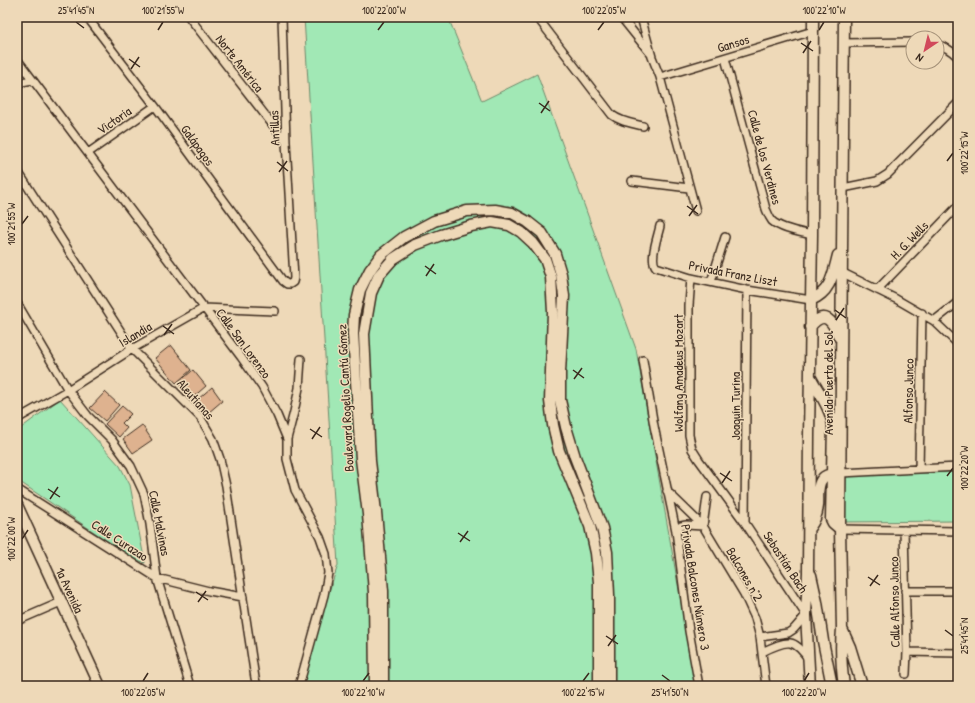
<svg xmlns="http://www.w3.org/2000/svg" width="975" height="703" font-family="'Patrick Hand',sans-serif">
<rect width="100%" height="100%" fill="#eed9b8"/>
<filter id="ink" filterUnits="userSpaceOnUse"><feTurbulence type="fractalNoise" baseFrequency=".025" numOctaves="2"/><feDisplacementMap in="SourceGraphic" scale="8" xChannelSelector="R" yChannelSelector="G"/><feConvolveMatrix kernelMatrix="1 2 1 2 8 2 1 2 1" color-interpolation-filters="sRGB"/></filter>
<g filter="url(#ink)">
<path fill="#a1e8b5" stroke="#6e896a" d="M304,17H448L482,101L537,74L636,349L696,686H297L338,565Z
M60,399L120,466L130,485L145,563L131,557L20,482L17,477V431Z
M958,472V521L845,522L846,475Z"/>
<path fill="#deb28f" stroke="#3b2a1e" d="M171,345L191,370L176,383L155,358Z
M193,370L206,386L191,399L178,383Z
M212,387L222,401L208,413L197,400Z
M105,392L119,405L105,421L90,408Z
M122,406L131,414L122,423L127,428L119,437L105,424Z
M142,425L152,440L133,453L123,439Z"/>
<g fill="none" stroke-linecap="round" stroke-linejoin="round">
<defs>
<path id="street" d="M87,17L155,106L283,281L287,284H290L293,282L294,278L286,142L282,17
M189,17L286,142
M537,17L612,115C621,122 631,123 643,126
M621,17L650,53
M641,17L652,57L660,77L696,211
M844,43L913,42
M937,45C945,46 952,51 958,57
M725,58L766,209C768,214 769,217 772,221C781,229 800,232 812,235
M17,59L241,357L262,387L277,415L287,439V459L295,490L320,537L326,554L328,573L324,595L299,686
M660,77L813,31
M17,83L32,80
M88,153L155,106
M17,170L132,349L200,417L213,439L220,459L226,486L255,678L257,686
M632,181L689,188
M843,188L877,181L888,174L958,103
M660,226C658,236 649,259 656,267L691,278L747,290L811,300
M841,272L896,299L934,321L958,344
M691,278L689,305V435L692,449L699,460L745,523L806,615L794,629L788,633L760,637
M711,282L725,237
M877,290L958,206
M17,303L68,390L88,416L112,440L131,466L144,494L150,524L157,578L190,686
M934,321L958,302
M643,360L654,426L676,531L689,631L699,686
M17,419L68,390L132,349L204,308L275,311
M287,439L294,412L299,388L301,359
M919,469L922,313
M841,473L958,467
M17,489L157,578L209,591L243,597
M667,491L703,526L744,594L755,618L760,637L766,686
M745,523L747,290
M840,529L958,531
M904,530L907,652L906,674
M676,531L681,526L686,525L703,526L707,497
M905,591H958
M17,621L61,602
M762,652C768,649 783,642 790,643C798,644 805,654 809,660
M907,652L958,653"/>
<path id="secondary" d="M811,300C831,292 833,274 838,255
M810,327C825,308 833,322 839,337
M811,378C819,393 831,409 833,426L831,519L833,523L840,529
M17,505L100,686
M810,527C815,521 817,514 818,506C819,497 816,485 823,478C826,474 833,474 838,473
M811,575L817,602L823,641L832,686
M842,629L850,647L862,686
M375,686L374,592L368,514L361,459L353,334L354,315L360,290L370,270L381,255L404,237L434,221L467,211L495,210L512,213L528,222L542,233L555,254L561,274L564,296L560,373V400L566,427L575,457L602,528L607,552L609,595V686
M383,686V591L376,512L370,461L364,334L371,293L379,275L393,259L415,245L441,235L471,226L492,222L509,225L521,232L533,243L545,259L551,277L553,312L550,401L553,425L559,451L590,526L596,553L599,582V686
M810,686L806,615L808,572L809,436L812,235L813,17
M844,686C841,665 840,650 842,629L840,529L841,370L844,17"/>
</defs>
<use href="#street" stroke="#3b2a1e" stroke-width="10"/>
<use href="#secondary" stroke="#3b2a1e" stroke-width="13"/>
<use href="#street" stroke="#eed9b8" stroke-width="7"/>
<use href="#secondary" stroke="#eed9b8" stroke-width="10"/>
</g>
</g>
<path fill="none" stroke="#3b2a1e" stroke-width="1.5" d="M76,22L84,28M158,30L163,22M378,30L384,22M598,30L604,22M819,30L824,22M801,43L813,51M803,53L811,41M129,59L140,67M131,69L139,57M539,103L550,111M541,113L549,101M947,161L953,153M277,162L288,171M279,172L287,161M687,206L698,214M689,216L697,205M22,224L28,216M425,266L436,274M426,276L434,264M835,310L846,318M836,320L844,308M163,326L174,334M164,335L172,324M573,370L584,378M574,379L582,368M310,429L322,437M312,439L320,427M720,473L732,481M947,476L953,468M722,483L730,471M48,489L60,497M50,499L58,487M458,533L470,541M22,539L28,530M460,542L468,531M868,577L880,585M870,586L878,575M196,592L208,600M198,602L206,591M945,630L953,636M606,636L618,644M608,646L616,635M662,675L670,681M143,681L148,673M363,681L369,673M583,681L589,673M804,681L809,673"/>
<g text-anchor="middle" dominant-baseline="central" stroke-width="3" stroke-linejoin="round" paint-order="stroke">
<g font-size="13" fill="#3b2a1e" stroke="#eed9b8">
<text transform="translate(733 43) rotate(-17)">Gansos</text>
<text transform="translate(240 63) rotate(52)">Norte América</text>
<text transform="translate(114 120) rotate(-35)">Victoria</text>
<text transform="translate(274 128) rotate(-92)">Antillas</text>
<text transform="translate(198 145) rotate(54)">Galápagos</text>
<text transform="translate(765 157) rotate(75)">Calle de los Verdines</text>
<text transform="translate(909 240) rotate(-46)">H. G. Wells</text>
<text transform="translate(733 273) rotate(11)">Privada Franz Liszt</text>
<text transform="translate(135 334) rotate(-31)">Islandia</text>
<text transform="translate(244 343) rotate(54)">Calle San Lorenzo</text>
<text transform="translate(678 373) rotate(-90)">Wolfang Amadeus Mozart</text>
<text transform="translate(828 383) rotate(-90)">Avenida Puerta del Sol</text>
<text transform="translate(908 391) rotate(-89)">Alfonso Junco</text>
<text transform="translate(345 398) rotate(-93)">Boulevard Rogelio Cantú Gómez</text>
<text transform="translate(196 399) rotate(49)">Aleutianas</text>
<text transform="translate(735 406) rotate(-90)">Joaquín Turína</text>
<text transform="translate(160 523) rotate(79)">Calle Malvinas</text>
<text transform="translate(120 540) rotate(33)">Calle Curazao</text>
<text transform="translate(786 562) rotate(57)">Sebastián Bach</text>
<text transform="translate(745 574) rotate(60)">Balcones n°2</text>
<text transform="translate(696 587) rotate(81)">Privada Balcones Número 3</text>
<text transform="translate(70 590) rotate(65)">1a Avenida</text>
<text transform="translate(894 602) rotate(-91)">Calle Alfonso Junco</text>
</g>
</g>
<rect width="975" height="703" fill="none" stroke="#eed9b8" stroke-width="44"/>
<g transform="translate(925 50) rotate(215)"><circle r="19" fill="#eed9b8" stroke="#a6937a"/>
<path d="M0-3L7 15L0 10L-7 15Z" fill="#d1495b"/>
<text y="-6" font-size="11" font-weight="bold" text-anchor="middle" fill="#3b2a1e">N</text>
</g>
<rect x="22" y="22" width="931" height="659" fill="none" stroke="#3b2a1e" stroke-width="1.5"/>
<g font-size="10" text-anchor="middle" fill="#3b2a1e">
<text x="76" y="14">25°41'45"N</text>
<text x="163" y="14">100°21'55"W</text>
<text x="384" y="14">100°22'00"W</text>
<text x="604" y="14">100°22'05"W</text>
<text x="824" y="14">100°22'10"W</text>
<text transform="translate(964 153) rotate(-90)" y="4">100°22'15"W</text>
<text transform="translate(11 224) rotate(-90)" y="4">100°21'55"W</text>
<text transform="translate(964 468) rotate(-90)" y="4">100°22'20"W</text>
<text transform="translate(11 539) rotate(-90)" y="4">100°22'00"W</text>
<text transform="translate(964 636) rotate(-90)" y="4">25°41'45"N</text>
<text x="143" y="696">100°22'05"W</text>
<text x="363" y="696">100°22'10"W</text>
<text x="583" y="696">100°22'15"W</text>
<text x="670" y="696">25°41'50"N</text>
<text x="804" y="696">100°22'20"W</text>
</g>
</svg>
